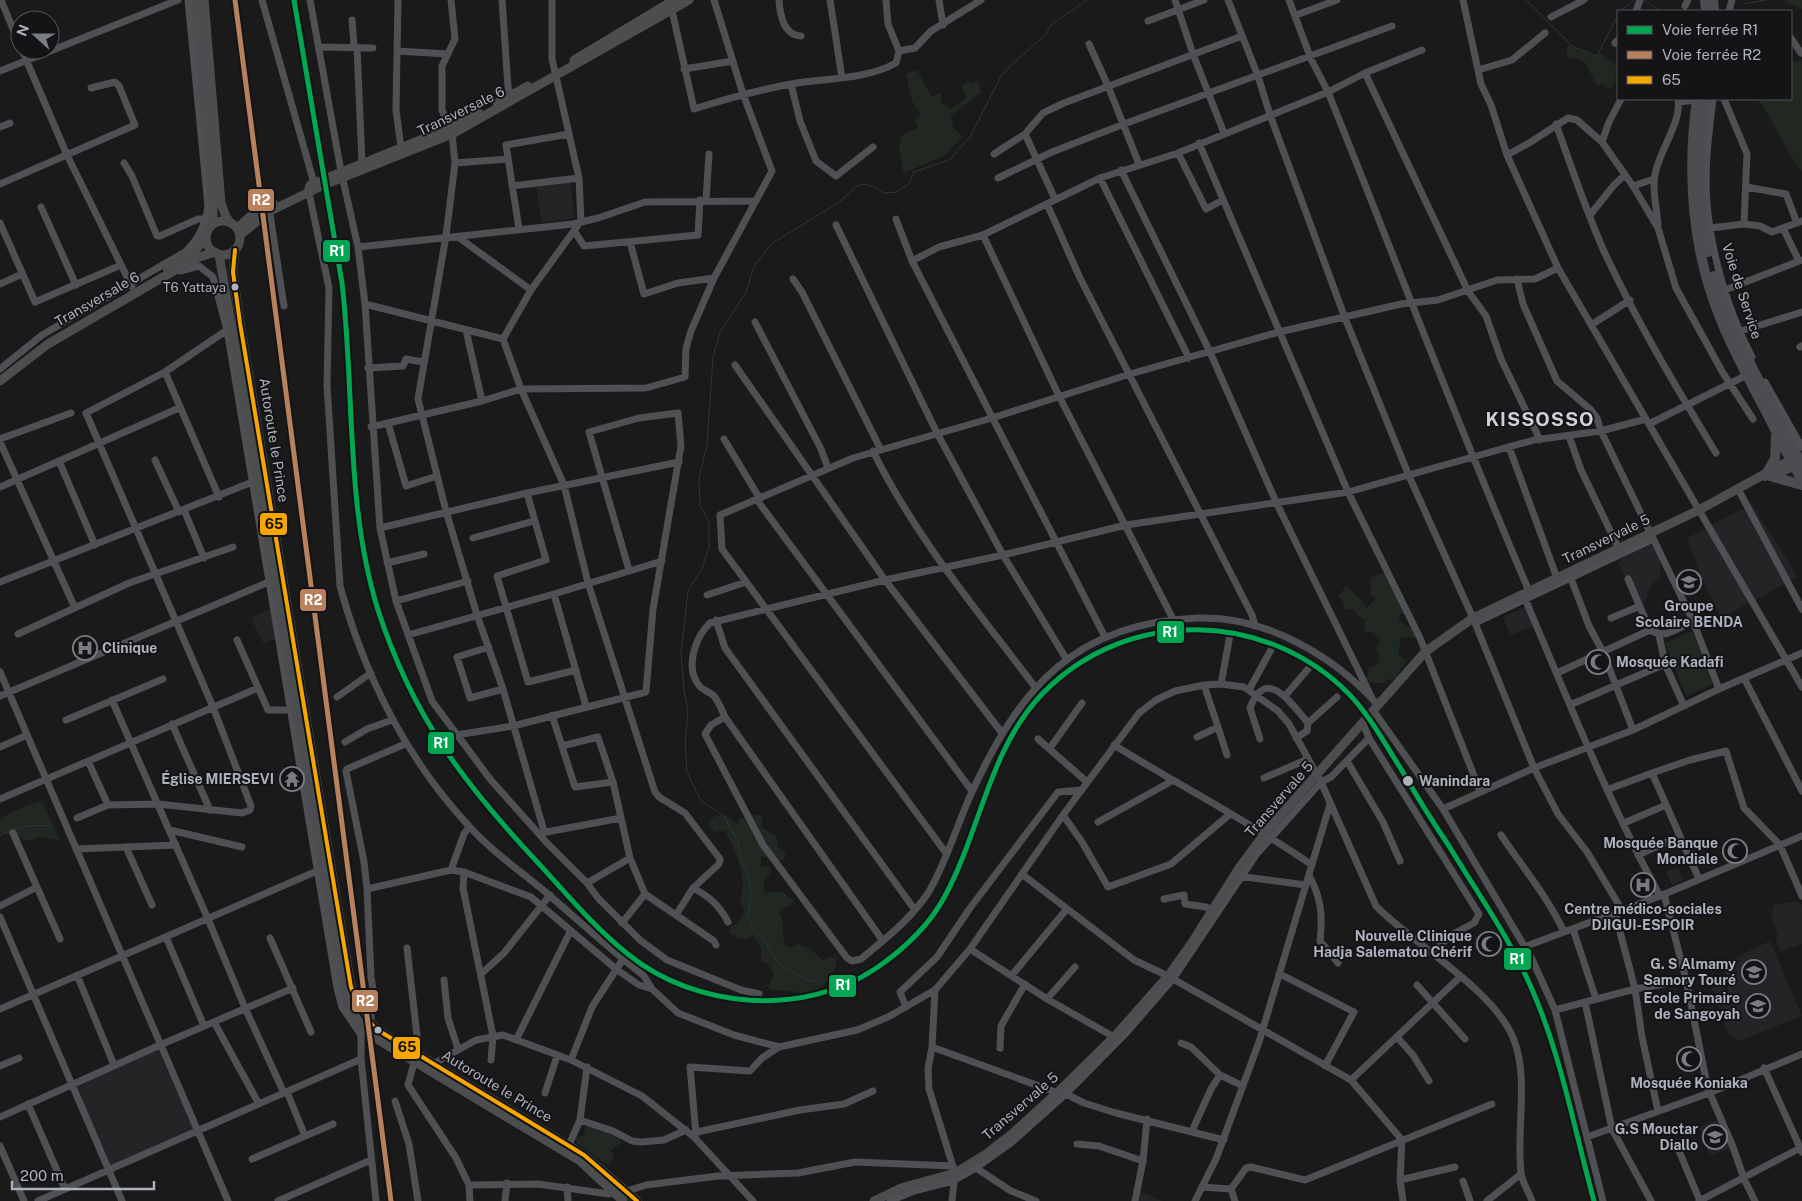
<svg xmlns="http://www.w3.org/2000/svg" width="1802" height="1201" font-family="'Public Sans',sans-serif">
<rect width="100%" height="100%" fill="#1a1a1b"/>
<path fill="#242427" d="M570,180L575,218L558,221L541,222L536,185Z
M1752,504L1798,577L1721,618L1701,576L1687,538Z
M1649,543L1655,549L1660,560L1661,570L1660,578L1652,584L1646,599L1641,605L1618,563L1627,554Z
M1697,570L1703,584L1681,593L1674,580Z
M1526,607L1534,626L1510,635L1503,617Z
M272,608L277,639L263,643L251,618Z
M1678,867L1683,881L1672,885L1666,872Z
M1796,901L1802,905V944L1781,951L1776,942L1778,934L1771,917L1773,905Z
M1770,941L1802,1016L1739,1041L1728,1033L1712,988L1720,985L1728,991L1727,986L1729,985L1723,966L1726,962Z
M157,1048L194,1130L110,1168L72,1085Z
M1719,1119L1732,1148L1710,1155L1699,1127Z
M1140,1191L1162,1201H1138Z"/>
<path fill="#202821" d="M1785,0H1802V9L1785,2Z
M1568,45L1594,56L1601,54L1616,65L1615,84L1608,90L1603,84L1597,86L1586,64L1580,60L1566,57Z
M1802,60V171C1783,148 1775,123 1758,99H1791V62Z
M917,70L932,97L941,92V102L951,109L966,98L962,85L969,81L972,84L978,80L981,92L951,116L953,127L962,137L944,156L903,173L899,146L902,135L918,128L915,120L921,114L912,101L906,74Z
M1384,573L1405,612L1400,615L1399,621L1413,630L1418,639L1409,637L1401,638L1398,654L1406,661L1395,679L1387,680L1386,683H1371L1367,679L1369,667L1377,664L1379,655L1376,650L1380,639L1372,632L1365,631V620L1357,615L1353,609L1345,610L1342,599L1338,597L1346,586C1354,593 1362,599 1367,608L1376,598L1370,596L1371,590L1369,580L1372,576Z
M1692,631L1714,684L1686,696L1665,643Z
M42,801L60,840L39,837L29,841L0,832V818L28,805Z
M725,815L738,825L739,819L755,815H763L761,827L776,836L778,847L786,852L784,859L778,861L761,856V867L770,866L771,872L763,883L765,893L781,891L795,901L779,912L782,918L784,944L791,948L797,944L809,948L823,960L831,957L837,958C834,981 823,988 802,995C790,988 781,992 768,989L774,973L768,965L761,961V947L753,935L746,940L737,938L729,933L731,927L738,923L745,911L740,900C749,878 734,850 725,830L715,832L708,825L713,817Z
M586,1125L616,1135L622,1142L610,1151L614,1154L610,1164C596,1161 590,1149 577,1144L576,1138L584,1136Z"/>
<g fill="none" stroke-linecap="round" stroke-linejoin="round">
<path stroke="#2d363d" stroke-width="1" d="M1526,0L1572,46L1597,56L1618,15
M1644,0L1660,11
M1743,4L1766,0
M1620,11L1634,0
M0,835C19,826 32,824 53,826
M818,982L805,979L778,963L759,933L752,927L748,916L751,895L749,876L743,865L737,840L724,816L701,801L687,772L685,744L688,712L684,690L681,653L688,591L702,569L709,547V522L700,505L699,478L707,445L713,357L720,332L746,292L754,267L771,244L841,201L853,189L862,184L872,186L884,193L896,192L909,184L914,172L949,160L970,137L1000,78L1009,67L1045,35L1052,24L1087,0"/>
<path stroke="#4e5054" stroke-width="7" d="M1,0L20,46
M262,0L314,183
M310,0L341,171L358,247L365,304L380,528L396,601L432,701L490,779L547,843L587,883L598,898L640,940L667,960L741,990L759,994
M398,0L396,110L401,147
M451,0L455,39L442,66V110L452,134L455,163L446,236L418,399L446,511L477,615L503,689L544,831
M502,0L508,87L510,96
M552,0V59L579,178L581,221L531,290L503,339L521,389L564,485L588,583L655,792L659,797L685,813L720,859L719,864L693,888L676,915
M779,0C780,14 783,35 801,36
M830,0L842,78
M886,0L888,24L899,51
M939,0L943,25
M1175,0L1193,54L1224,133
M1228,0L1258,76L1270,115L1345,318L1409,476L1473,618L1534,768L1558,814L1587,852L1622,910
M1289,0L1311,59L1328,92C1395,258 1458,426 1529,591
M1463,0L1481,84L1491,105L1507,155L1558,268L1802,687
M671,6L694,109C726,99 758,90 791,84C825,78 865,80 896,63L899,51L915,48L931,31L981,0
M1685,6L1688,0
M1636,11L1640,0
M1729,11L1732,0
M1296,15L1337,0
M1551,17L1584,0
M352,20L354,46
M1148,21L1204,0
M1791,38L1801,53
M1615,43L1618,40
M1089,44L1108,86L1139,164
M319,47L373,48
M357,48L362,163
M22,50L67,155L132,287
M397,51L448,54
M684,69L733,61
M1478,70L1512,60L1545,33
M0,71L178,0
M1365,73L1468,291L1486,316L1501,359L1540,440
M791,84L800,121L816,161L836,176L873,147
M1713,99C1709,132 1704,169 1707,203C1711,254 1728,311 1752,357
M1679,102L1697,100
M1556,124C1571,166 1585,208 1603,249C1635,319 1676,387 1716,453
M0,127L10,123
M1025,134L1055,199
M1602,142L1609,122L1621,99
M1199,143L1348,492L1420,638L1480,791
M1178,153L1206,209L1223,200
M994,154L1025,134L1043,113L1064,103L1242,36
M1507,155L1529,143L1568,118L1577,120L1602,142L1633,186L1658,228L1676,288L1723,373L1753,419
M124,163L132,176L157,236H160L198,219H210
M455,163L508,159
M1121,170L1210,352L1276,502L1371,696
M998,178L1052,152L1124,124L1392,26
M1100,178L1189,358
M0,184L135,125L119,86L115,82L91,88
M512,186L579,178
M1633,186L1654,179
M1746,187L1786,194L1797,223
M308,188L329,288L327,385L340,586C364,674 406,758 468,825C491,851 522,872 549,895C580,922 611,950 644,976L652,989L678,1013L734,1035L779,1047L857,1030L888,1017L935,990L970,949L1063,815L1139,713L1156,700L1175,691L1204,685L1221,684L1244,687L1278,711L1289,724L1321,782L1376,906C1414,945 1495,990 1514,1040C1529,1079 1516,1132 1521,1173C1522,1182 1529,1192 1532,1201
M706,200L709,154
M1047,204L1080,278L1252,615L1255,626
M41,207L76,285
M269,208L284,306
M1590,215L1614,185L1625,175
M896,219L912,261L1105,637
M0,223L35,302L121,265
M1744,224L1760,226L1772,232L1802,221
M836,225L937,433L1003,555L1067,660
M1658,225C1657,208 1651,187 1656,170C1661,149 1682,120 1678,99
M1710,228L1744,224L1747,154L1724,99
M1783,228L1799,261
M519,229L506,145L569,134
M575,232L584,246L698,235L700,200
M983,235L1059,396L1173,619
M458,237L531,290
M630,242L644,294L678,283L714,278
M358,247L573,224L598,218L645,202L756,201
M912,261L939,247L983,235L1100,178L1178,153L1328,92L1365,73L1422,50
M176,266L180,271L199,266L213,277L227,330L337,988L342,1007L361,1035
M793,279L802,292L881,450
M1517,279L1523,304L1557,381L1590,409L1597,418L1601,431L1693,621L1719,689
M0,284L22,274
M1725,290L1802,260
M365,304L503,339
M755,322L821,449L828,468
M1591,325L1630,300
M466,330L482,401
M1741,331L1802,312
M1800,347L1802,346
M735,365L885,580L1002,733
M368,368L403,366L406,359L423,362
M0,369L42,335L185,252C198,240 206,224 208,206L188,0
M165,372L219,497
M1765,382L1802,447
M388,423L406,486L437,476
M1649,424L1747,375
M371,427L482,401L521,389L646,388L685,377L686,348L691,331L714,278L772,171L743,94L714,0
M1569,436L1581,470L1619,549
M0,439L71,413
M724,439L760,499
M0,442L75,608
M1509,447L1557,578
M873,451C915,537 978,611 1035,687
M155,460L179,512
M59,461L95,545
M0,487L179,408
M1738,489L1802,609
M527,493L546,560L497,576L528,682L576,670
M757,500L972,791
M184,510L204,558
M380,528L527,493L679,462
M473,538L534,521
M387,563L424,554
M1570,576L1589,626L1603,652L1633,730
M1628,579L1650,630
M0,582L255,481
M554,594L586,706
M1523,594C1566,695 1607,799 1660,896
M707,595L746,582
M396,601L468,581
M1611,618L1640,606
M716,620L725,648L915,910
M1475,623L1653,539
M18,634L129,583L233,547
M408,635L554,594L662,561
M1659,635L1665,664L1684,706
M237,640L268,710H292
M489,647L457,657L470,698L503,689
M0,672L228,1201
M1557,673L1650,630C1665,640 1678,628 1693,621
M1744,678L1802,791
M1221,684L1230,635
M1249,690L1273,646
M0,696L271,581
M1285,696L1308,669
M337,697L371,673
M112,700L208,919L245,1008L284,1093
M1570,705L1665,664
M1373,710L1443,809L1532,959L1555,1010L1603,1201
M552,715L575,787L613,782
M725,717L711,725L705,734L763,845L847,958L852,961L861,959C885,939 910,920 928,893C945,866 958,822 972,792C1020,687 1076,622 1199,618C1266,616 1334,656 1378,705
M66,720L163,679
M1308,723L1337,697
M172,724L210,810
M1363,724L1369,738L1479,914L1474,923L1451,935L1432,953
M1218,727L1227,755
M456,735L513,726L646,692L653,609L681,446L678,413L639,418L589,432L629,570
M1197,737L1218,727L1204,685
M1038,739L1087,782
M1260,739L1250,708C1266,665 1291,703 1308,723L1307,731L1296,738
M345,742L367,729L392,720
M1114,745C1180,786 1249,821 1312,865
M562,746L598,737L613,782L630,858L587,883
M0,747L27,735
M1050,748L1082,703
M88,761L108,805
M1347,761L1383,822L1400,861
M1652,773L1690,760L1726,751L1744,808L1780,845L1802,896
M1264,778L1308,759
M1609,789L1652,773L1699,879
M0,799L258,688
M1443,809L1534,768L1633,730L1719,689L1802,653
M1063,815L1082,842L1108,887L1171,864L1230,814
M77,818L108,805L158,804L242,813L250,810L251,806L213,707L86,413L165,372L230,328
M1098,822L1172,781
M1624,823L1666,805
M170,830L242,847
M13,833L60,939
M541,833L621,818
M1501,835C1523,868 1548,897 1564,932
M126,847L152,905
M76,849L176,845
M946,853L722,549L720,515L853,458L992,418L1130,374L1279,332L1401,304L1438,300L1497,280L1535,279L1558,268
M1638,855L1680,836
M630,858L645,894L714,941L716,945
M451,870L464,834L469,827
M464,872L463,888L493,1036L491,1060
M1023,875L1134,960L1168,976L1351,1080L1402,1140L1400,1180L1403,1201
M1309,875C1321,898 1323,915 1320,941L1338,963
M1238,876L1306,885
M693,888C710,897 719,905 728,922
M367,889L364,862L346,771L347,769L405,744
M1664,894L1686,980L1708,1089L1733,1147L1744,1179L1755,1201
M1164,899L1184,895L1185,904L1206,907L1213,910
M0,906L37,887
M1615,913L1635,989L1642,1037L1658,1111
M0,917L122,1201
M622,923L645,894
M1573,929L1596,999
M166,937L204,1026
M270,938L311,1032
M883,941L725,717C722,710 718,701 714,696C709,691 701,690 698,684C685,666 696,636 710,623L885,580L1003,555L1126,525L1348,492L1534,440L1601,431L1646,419
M1524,947L1660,896L1802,836
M407,948L417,1036L411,1051
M970,949L1047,999L1114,1037
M481,974L504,953L550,895
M1280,974L1354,1012L1325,1066
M77,975L114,1065
M1012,975L1066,910
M444,980L448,1018L458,1049
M1417,985L1465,1039
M935,990L932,1047L928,1069L929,1089L955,1173L952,1201
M1047,999L1075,967
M1585,1002L1612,1129L1651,1201
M906,1007L900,992L937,957L970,908L1058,792L1081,790
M0,1009L317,871
M1555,1010L1635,989L1686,980
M214,1022L259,1104
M371,1024V1011L375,1003L371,977L367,889L451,870L464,872L531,897L616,969L639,985L652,989
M361,1032V1059L376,1201
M1397,1037L1413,1055L1429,1081
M517,1038L570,932
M1181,1043L1191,1047L1220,1075
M932,1047L1058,1093
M1000,1048L1001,1026L1025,984
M571,1060L592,1007L623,959
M414,1063L408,1085L456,1158L469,1185L470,1201
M433,1064L476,1040L503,1035L571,1060L642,1096L694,1137L753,1201
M0,1066L19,1058
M1764,1068L1802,1152
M1351,1080L1460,977
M287,1092L305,1136
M545,1093L557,1056
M1064,1093L1084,1103L1116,1113L1224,1140
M395,1101L409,1144L418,1201
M28,1104L65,1189
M0,1117L160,1045L293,988
M580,1120L613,1131L632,1141L641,1142L664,1140L686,1130
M1192,1131L1211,1089L1220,1075L1243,1086
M697,1132L800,1110L844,1104L873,1091
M696,1134L690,1067L750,1071L762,1058L779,1047
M1587,1137L1709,1093L1802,1054
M1077,1144L1099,1146L1143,1161
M569,1145L580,1120L587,1067
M0,1146L24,1201
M1679,1151L1700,1201
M252,1159L333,1124
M976,1168L1011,1191L1036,1201
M1400,1180L1455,1167
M1463,1181L1470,1201
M469,1185L538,1184L609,1194L612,1192
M567,1187L568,1201
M1202,1187L1231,1189L1235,1201
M1231,1189L1246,1168L1251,1167L1305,1180L1492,1104
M627,1191L646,1185L718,1176L798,1173L855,1162L953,1166
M38,1201L361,1059
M278,1201L371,1160
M505,1201L507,1183
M890,1201L914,1191L953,1181L976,1168L1011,1143L1066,1094L1127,1032L1173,979L1256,855L1321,782L1331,777L1369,738
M1135,1201L1143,1161L1147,1119
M1195,1201L1216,1159L1259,1042L1330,804
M1487,1201L1521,1174
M1699,1201L1802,1147"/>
<path stroke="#4c4d4f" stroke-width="9" d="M195,0L213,199V224
M204,0L221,203L226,217L230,222
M574,60L674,0
M497,103L528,86
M310,185L450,128L479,113
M206 238a17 17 0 1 1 34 0a17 17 0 1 1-34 0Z
M237,228L254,213L273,203
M240,235L270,211L326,184L452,134L689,0
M235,250L233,272L240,323L351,987C357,1004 364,1017 376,1029L584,1155L637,1201
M219,254L344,989C349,1007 357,1022 370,1035L580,1161L623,1201
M167,268L194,251L206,239
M0,381L48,344L177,269L199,257L215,252
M1770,476L1800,464
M874,1201L901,1188L955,1173L986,1154L1013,1133L1060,1090L1114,1037L1168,976L1193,941L1239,868L1265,833L1425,652L1473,618L1699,510L1796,457"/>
<path stroke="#4c4d50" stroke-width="10" d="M1705,0L1706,11
M1713,0L1714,11
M1697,99C1687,174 1692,250 1721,320C1732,348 1747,375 1761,402C1775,428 1787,455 1802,480
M1705,99C1698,151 1697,200 1708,252
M1714,276L1732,328L1802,465
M1765,476L1775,459L1776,436
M1770,476L1802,485"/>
<defs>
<path id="rail" d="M235,0L391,1201"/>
</defs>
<use href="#rail" stroke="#4e5052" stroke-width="3"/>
<use href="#rail" stroke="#141417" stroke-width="1" stroke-dasharray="4" stroke-linecap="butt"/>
<defs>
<path id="bus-1" d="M235,250L233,272L240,323L351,987C357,1004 364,1017 376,1029L584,1155L637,1201"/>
</defs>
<use href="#bus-1" stroke="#141417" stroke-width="8"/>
<use href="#bus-1" stroke="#f7a600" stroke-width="4"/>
<defs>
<path id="rail-1" d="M294,0L342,283C355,393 345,504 378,610C413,718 465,785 541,866C569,897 597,930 629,955C696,1009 803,1017 875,969C903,950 929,926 945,896C981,829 989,749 1043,693C1127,607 1266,610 1349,694C1370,716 1385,744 1401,769C1416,795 1432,821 1449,846C1478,894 1512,941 1534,994C1562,1060 1575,1132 1594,1201"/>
<path id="rail-2" d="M235,0L391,1201"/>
</defs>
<use href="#rail-1" stroke="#141417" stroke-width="9"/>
<use href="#rail-2" stroke="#141417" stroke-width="9"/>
<use href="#rail-1" stroke="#00a651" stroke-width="5"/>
<use href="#rail-2" stroke="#b6815c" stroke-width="5"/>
</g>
<defs>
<symbol id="school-ring" viewBox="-11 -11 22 22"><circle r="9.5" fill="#141417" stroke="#797c83" stroke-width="1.5"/><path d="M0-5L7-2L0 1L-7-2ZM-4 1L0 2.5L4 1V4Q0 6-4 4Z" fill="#797c83"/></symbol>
<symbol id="hospital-ring" viewBox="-11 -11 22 22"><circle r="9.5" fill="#141417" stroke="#797c83" stroke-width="1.5"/><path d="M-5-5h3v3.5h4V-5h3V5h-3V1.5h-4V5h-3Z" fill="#797c83"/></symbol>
<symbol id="mosque-ring" viewBox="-11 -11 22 22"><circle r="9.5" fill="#141417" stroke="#797c83" stroke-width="1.5"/><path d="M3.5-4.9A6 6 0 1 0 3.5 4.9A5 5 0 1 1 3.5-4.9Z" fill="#797c83"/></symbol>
<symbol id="temple-ring" viewBox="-11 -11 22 22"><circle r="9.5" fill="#141417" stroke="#797c83" stroke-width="1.5"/><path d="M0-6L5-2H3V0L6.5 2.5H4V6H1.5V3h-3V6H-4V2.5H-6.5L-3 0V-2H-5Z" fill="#797c83"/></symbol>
</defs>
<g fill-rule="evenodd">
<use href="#school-ring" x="1675" y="568" width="28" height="28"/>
<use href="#hospital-ring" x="71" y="634" width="28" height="28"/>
<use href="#mosque-ring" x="1584" y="648" width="28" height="28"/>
<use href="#temple-ring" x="278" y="765" width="28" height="28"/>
<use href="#mosque-ring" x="1721" y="837" width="28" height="28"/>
<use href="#hospital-ring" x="1629" y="871" width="28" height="28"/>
<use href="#mosque-ring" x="1475" y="930" width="28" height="28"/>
<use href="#school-ring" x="1740" y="958" width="28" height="28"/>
<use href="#school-ring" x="1744" y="992" width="28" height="28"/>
<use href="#mosque-ring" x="1675" y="1045" width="28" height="28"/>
<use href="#school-ring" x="1701" y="1123" width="28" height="28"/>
</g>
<g fill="#acb1bb" stroke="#141417" stroke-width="2">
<circle cx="235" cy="287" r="4.5"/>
<circle cx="1408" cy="781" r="6"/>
<circle cx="378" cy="1030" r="4.5"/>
</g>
<g text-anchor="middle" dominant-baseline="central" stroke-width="4" stroke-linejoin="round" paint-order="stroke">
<g font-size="13" fill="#acb1bb" stroke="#141417" text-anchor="end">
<text x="226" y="287">T6 Yattaya</text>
</g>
<g font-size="14" fill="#acb1bb" stroke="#141417">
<text transform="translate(461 111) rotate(-26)">Transversale 6</text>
<text transform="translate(1742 291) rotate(72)">Voie de Service</text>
<text transform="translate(97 299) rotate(-30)">Transversale 6</text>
<text transform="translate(274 440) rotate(81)">Autoroute le Prince</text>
<text transform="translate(1606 539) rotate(-26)">Transvervale 5</text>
<text transform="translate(1279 799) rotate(-49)">Transvervale 5</text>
<text transform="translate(497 1086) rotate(31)">Autoroute le Prince</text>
<text transform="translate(1020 1106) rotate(-41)">Transvervale 5</text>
</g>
<g font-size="14" font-weight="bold" fill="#acb1bb" stroke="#141417" text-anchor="end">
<text x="1689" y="606" text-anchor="middle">Groupe<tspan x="1689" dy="16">Scolaire BENDA</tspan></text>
<text x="102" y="648" text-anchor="start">Clinique</text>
<text x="1616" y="662" text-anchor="start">Mosquée Kadafi</text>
<text x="274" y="779">Église MIERSEVI</text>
<text x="1718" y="843">Mosquée Banque<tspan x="1718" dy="16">Mondiale</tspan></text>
<text x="1643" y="909" text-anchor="middle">Centre médico-sociales<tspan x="1643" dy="16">DJIGUI-ESPOIR</tspan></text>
<text x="1472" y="936">Nouvelle Clinique<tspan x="1472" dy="16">Hadja Salematou Chérif</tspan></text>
<text x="1736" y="964">G. S Almamy<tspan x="1736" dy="16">Samory Touré</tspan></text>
<text x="1740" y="998">Ecole Primaire<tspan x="1740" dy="16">de Sangoyah</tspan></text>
<text x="1689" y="1083" text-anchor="middle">Mosquée Koniaka</text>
<text x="1698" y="1129">G.S Mouctar<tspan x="1698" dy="16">Diallo</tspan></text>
</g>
<g font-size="14" font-weight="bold" fill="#acb1bb" stroke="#141417" text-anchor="start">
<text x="1419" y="781">Wanindara</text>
</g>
<g font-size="19" font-weight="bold" letter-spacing="1" fill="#cdd0d7" stroke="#141417">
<text x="1540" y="419">KISSOSSO</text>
</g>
</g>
<g stroke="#141417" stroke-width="2">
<rect x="247" y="188" width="28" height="24" rx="5" fill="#b6815c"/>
<rect x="322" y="239" width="29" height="24" rx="5" fill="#00a651"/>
<rect x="259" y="512" width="29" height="24" rx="5" fill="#f7a600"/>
<rect x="299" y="588" width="28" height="24" rx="5" fill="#b6815c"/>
<rect x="1156" y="620" width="29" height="24" rx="5" fill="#00a651"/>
<rect x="427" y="731" width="28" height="24" rx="5" fill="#00a651"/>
<rect x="1503" y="947" width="29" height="24" rx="5" fill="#00a651"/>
<rect x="828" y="974" width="29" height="24" rx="5" fill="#00a651"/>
<rect x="351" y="989" width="28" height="24" rx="5" fill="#b6815c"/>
<rect x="392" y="1036" width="29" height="24" rx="5" fill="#f7a600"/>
</g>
<g font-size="14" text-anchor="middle" font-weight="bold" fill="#fff">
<text x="261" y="205">R2</text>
<text x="337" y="256">R1</text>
<text x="313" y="605">R2</text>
<text x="1170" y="637">R1</text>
<text x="441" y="748">R1</text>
<text x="1517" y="964">R1</text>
<text x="843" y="990">R1</text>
<text x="365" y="1006">R2</text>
</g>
<g font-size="14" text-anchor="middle" font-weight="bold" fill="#111">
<text x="274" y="529">65</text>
<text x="407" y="1052">65</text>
</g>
<rect x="1617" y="10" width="175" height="90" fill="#141417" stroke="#515359"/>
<rect x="1627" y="26" width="25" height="8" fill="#00a651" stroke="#515359"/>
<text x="1662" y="35" font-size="15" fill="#acb1bb">Voie ferrée R1</text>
<rect x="1627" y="51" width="25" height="8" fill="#b6815c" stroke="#515359"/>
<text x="1662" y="60" font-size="15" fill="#acb1bb">Voie ferrée R2</text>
<rect x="1627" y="76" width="25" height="8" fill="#f7a600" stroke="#515359"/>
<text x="1662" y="85" font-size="15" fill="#acb1bb">65</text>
<g transform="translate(35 35) rotate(291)"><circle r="24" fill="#141417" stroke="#515359"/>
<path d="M0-4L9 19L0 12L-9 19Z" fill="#797c83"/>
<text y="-8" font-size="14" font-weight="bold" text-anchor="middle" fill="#acb1bb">N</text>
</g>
<path d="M12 1181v8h142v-8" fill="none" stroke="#acb1bb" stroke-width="2.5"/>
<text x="20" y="1181" font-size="15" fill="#acb1bb" stroke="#141417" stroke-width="4" paint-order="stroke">200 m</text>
</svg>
